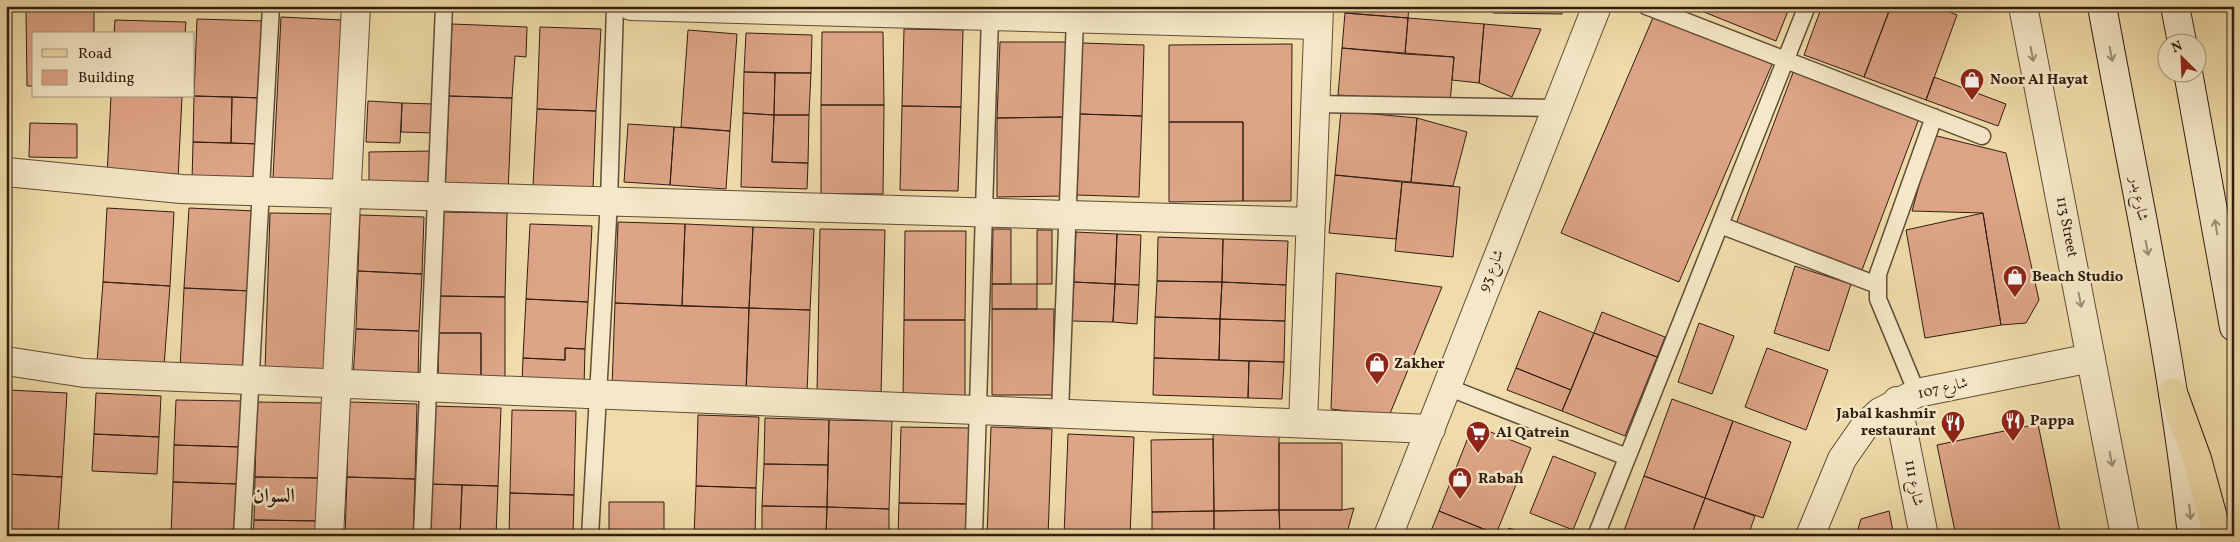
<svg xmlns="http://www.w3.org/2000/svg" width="2240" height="542" font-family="Vollkorn,Amiri,serif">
<rect width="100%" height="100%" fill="#efdcaa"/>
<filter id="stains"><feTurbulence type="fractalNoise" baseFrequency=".004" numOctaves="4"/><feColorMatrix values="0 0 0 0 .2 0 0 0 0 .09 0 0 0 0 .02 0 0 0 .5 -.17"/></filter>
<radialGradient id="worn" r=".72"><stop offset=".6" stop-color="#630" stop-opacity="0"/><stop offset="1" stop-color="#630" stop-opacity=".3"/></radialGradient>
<path fill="#dea487" stroke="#311d11" d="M1177,6H1196V8Z
M1240,6H1290V9Z
M1346,6H1409L1408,18L1345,13Z
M1493,6H1562V14L1493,13Z
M1689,6H1790L1776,41Z
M1822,6H1891L1864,77L1804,55Z
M1891,6H1935L1957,15L1926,100L1864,77Z
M94,8V34H34V86H27L26,9Z
M1345,13L1408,18L1405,54L1342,48Z
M1655,13L1773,62L1679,282L1561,233Z
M281,17L342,20L334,181L273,178Z
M1408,18L1484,24L1479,83L1452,80L1454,57L1405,54Z
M197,19L265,21L263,98L194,96Z
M115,20L186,22L185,34H114Z
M452,24L527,27L526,57L515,56L512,98L449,96Z
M1484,24L1541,29L1512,97L1479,83Z
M540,27L601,29L596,111L537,109Z
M904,29L963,30L961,107L902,106Z
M688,30L737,34L730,131L681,127Z
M822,32H883L884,105H821Z
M746,33L812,35L811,73L744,72Z
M1000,42H1067L1064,117L997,118Z
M1082,43L1144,45L1142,116L1080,114Z
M1292,44L1291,201H1243V122H1169V45Z
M1342,48L1454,57L1450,103L1338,95Z
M1794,70L1920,116L1862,270L1736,224Z
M744,72L775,73L774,115L743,113Z
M775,73H811L809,115H774Z
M1934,77L2006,104L1998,126L1926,100Z
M111,96L182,97L178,179L107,176Z
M194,96L232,97L231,143L193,142Z
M449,96L512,98L508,193L445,190Z
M232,97L263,98L261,144L231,143Z
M368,101L402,103L400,143L366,142Z
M402,103L435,104L434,133L401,132Z
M821,105H884L883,194H821Z
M902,106L961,107L958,191L900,190Z
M537,109L596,111L593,189L533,186Z
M1341,111L1417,118L1411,182L1335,175Z
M743,113L774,115L772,162L808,163L807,189L741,187Z
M1080,114L1142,116L1139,197L1077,195Z
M774,115H809L808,163L772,162Z
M1064,117L1065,196L997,197V118Z
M1417,118L1467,132L1453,186L1411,182Z
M1169,122H1243V201L1169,202Z
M30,123L77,124V158L29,157Z
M628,124L674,127L670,185L624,182Z
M674,127L730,131L726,189L670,185Z
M1933,135L2006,153L2039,300L2026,323L2001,325L1983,213L1912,211Z
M193,142L261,144L260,183L192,181Z
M432,151V185L369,186V152Z
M1335,175L1402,182L1396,239L1329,233Z
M1402,182L1460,187L1453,257L1395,251Z
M107,208L174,212L170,286L103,282Z
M189,208L255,211L251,291L184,288Z
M440,212L507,213L505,297L439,296Z
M270,213L336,214L331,373L265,371Z
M1983,213L2001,325L1925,338L1906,230Z
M360,215L424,217L422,274L358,271Z
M618,222L685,224L682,306L615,303Z
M530,224L592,226L588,302L526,299Z
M685,224L753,227L749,308L682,306Z
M753,227L814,229L810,310L749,308Z
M820,229L885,230L881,395L817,394Z
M993,229H1011V284H992Z
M1037,230H1052V284H1037Z
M905,231H966L965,320H904Z
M1076,232L1117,234L1115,284L1074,282Z
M1117,234L1141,235L1139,285L1115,284Z
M1158,237L1223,239L1222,282L1157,281Z
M1223,239L1288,241L1286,285L1222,282Z
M1795,266L1851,284L1829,351L1774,333Z
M358,271L422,274L419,331L356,329Z
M1336,273L1442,287L1389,416L1331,409Z
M1157,281L1222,282L1220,319L1155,317Z
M103,282L170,286L164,366L97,362Z
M1074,282L1115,284L1113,322L1072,321Z
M1222,282L1286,285L1285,321L1220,319Z
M992,284H1037V309H992Z
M1115,284L1139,285L1137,324L1113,322Z
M184,288L251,291L246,371L180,368Z
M439,296L505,297V382L481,381V333H439Z
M526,299L588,302L585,349L565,348V360L523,358Z
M615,303L749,308L746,393L612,388Z
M749,308L810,310L807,395L746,393Z
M992,309H1054L1053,395H992Z
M1539,311L1594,333L1571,390L1516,368Z
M1602,312L1665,337L1657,357L1594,333Z
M1155,317L1220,319L1219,360L1154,358Z
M1220,319L1285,321L1284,362L1219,360Z
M904,320H965V402L903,401Z
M1699,323L1734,336L1712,394L1678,382Z
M356,329L419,331L418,381L353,379Z
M439,333H481V381H438Z
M1594,333L1657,357L1625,436L1562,411Z
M565,348L585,349L584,387L522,384L523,358L565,360Z
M1767,348L1828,370L1806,430L1745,407Z
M1154,358L1249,361L1248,398L1153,395Z
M1249,361L1284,362L1282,399L1248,398Z
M1516,368L1571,390L1562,411L1507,390Z
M9,390L67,393L62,477L6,474Z
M96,393L161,396L159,437L94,434Z
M1672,399L1733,421L1705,498L1644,476Z
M176,400L242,401L241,447L174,445Z
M257,402L322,403L321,478L255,477Z
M349,402L417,404L415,479L347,477Z
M432,406L501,408L498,486L429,484Z
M512,410L576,411L574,495L510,493Z
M698,415L759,417L756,488L696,486Z
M765,418L829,420L828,465L764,464Z
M829,420L892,421L889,509L827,507Z
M1733,421L1791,442L1763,518L1705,498Z
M2038,424L2061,536H1956L1937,445Z
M1473,425L1531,448L1496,534L1439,511Z
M901,427L971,428L969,504L899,503Z
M991,427L1052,429L1048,536H987Z
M1213,429H1279V510L1214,511Z
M94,434L159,437L157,474L92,471Z
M1068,434L1134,437L1130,536H1064Z
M1213,439L1214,511L1152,512L1151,440Z
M1279,443H1342V510H1279Z
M174,445L241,447L239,484L173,482Z
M1553,456L1596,473L1573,530L1530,513Z
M764,464L828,465L827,507L762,506Z
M6,474L62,477L58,536H6Z
M1644,476L1705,498L1691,536H1622Z
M255,477L321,478L319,521L254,520Z
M347,477L415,479L413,536H345Z
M173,482L239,484L237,536H171Z
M429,484L462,485L460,536H427Z
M462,485L498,486L496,536H460Z
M696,486L756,488L755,536H694Z
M510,493L574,495L573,536H509Z
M1705,498L1755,516L1748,536H1691Z
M609,502H664V536H609Z
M899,503L969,504V536H898Z
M762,506L827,507L826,536H762Z
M827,507L889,509V536H826Z
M1354,508L1346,536H1280L1279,510H1342Z
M1279,510L1280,536H1214V511Z
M1214,511V536H1152V512Z
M1439,511L1496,534V536H1429Z
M1889,511L1894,536H1856L1861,519Z
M254,520L319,521V536H253Z
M1509,528L1528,536H1505Z"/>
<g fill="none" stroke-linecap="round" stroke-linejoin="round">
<defs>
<path id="service" d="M1646,6L1982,136
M1315,104L1557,108
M1720,225L1877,285
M1447,387L1627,457
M1917,393L1878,299V274L1934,117
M1060,413L1075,18
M242,536L271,6
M422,536L444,6
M590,536L609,201L615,6
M974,536L990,16
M1596,536L1807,6"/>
<path id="minor" d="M631,6L1318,25
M2023,6L2125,536
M6,172L181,189L1311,222
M6,361L84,373L1431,429
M1897,401L1924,536
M1303,423L1319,8
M329,536L356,6
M1388,536L1597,6
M1810,536L1842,459L1865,426L1880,412L1917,393L2091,358"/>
<path id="secondary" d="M2102,6C2134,182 2173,357 2192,536
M2175,6L2182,42
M2188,72L2234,327"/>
<path id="primary" d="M2173,393L2197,459L2218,536"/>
</defs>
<use href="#service" stroke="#604d37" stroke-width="19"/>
<use href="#minor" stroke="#604d37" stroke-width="30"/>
<use href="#secondary" stroke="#311d11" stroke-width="30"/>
<use href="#primary" stroke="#311d11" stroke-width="30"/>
<use href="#service" stroke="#f5e8c8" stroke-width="16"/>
<use href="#minor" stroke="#f5e8c8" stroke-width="28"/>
<use href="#secondary" stroke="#f5e8c8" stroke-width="28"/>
<use href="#primary" stroke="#efdcaa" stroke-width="28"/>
</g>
<defs><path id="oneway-shaft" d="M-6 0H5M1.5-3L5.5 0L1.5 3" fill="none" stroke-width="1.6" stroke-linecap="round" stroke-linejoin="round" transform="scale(1.25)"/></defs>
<g stroke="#9d8d76">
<use href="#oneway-shaft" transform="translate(2032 54) rotate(79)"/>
<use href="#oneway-shaft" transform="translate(2111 54) rotate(79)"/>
<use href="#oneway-shaft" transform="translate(2216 227) rotate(-100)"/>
<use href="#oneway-shaft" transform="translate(2147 248) rotate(79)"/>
<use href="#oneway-shaft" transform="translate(2080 300) rotate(79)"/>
<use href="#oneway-shaft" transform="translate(2111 459) rotate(79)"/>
<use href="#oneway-shaft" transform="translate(2190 512) rotate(84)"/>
</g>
<defs>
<symbol id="shop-pin" viewBox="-11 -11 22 30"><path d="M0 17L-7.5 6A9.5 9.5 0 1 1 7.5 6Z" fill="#8f2418" stroke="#f5e8c8"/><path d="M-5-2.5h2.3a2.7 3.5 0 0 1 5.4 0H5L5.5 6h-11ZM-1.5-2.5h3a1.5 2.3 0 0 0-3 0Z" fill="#fff"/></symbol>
<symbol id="restaurant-pin" viewBox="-11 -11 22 30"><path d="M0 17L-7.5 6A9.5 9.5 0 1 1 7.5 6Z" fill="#8f2418" stroke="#f5e8c8"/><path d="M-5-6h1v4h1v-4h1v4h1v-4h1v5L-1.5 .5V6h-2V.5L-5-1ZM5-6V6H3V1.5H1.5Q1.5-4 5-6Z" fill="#fff"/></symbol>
<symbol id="supermarket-pin" viewBox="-11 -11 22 30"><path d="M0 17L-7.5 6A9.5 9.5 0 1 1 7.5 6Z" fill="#8f2418" stroke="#f5e8c8"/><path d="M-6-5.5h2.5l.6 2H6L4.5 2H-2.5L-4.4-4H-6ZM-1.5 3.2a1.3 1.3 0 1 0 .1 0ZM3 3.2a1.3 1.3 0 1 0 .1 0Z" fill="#fff"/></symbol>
</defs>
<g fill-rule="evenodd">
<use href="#shop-pin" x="1958" y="66" width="28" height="38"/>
<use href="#shop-pin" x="2001" y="263" width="28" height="38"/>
<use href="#shop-pin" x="1363" y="350" width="28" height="38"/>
<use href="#restaurant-pin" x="1999" y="407" width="28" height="38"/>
<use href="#restaurant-pin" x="1939" y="409" width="28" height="38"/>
<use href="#supermarket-pin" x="1464" y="419" width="28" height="38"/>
<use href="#shop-pin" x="1446" y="465" width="28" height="38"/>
</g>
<g text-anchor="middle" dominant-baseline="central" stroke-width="5" stroke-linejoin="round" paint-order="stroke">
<g font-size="15" font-weight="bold" fill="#311d11" stroke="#f5e8c8" text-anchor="start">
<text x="1990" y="80">Noor Al Hayat</text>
<text x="2032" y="277">Beach Studio</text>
<text x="1394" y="364">Zakher</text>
<text x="1936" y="414" text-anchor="end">Jabal kashmir<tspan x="1936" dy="17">restaurant</tspan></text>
<text x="2030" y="421">Pappa</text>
<text x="1496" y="433">Al Qatrein</text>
<text x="1478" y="479">Rabah</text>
</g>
<g font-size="15" fill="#311d11" stroke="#f5e8c8">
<text transform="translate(2138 199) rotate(79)">شارع بدر</text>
<text transform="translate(2066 227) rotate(79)">113 Street</text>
<text transform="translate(1492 271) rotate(-68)">شارع 93</text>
<text transform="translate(1943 389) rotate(-13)">شارع 107</text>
<text transform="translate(1913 483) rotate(79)">شارع 111</text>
</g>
<g font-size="20" font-weight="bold" fill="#311d11" stroke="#f5e8c8">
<text x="274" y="497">السوان</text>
</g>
</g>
<rect width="2240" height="542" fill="none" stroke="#efdcaa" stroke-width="25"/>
<rect x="8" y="8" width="2225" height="527" fill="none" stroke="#311d11" stroke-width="2.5"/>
<rect x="12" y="12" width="2215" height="517" fill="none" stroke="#311d11"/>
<rect x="32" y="32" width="162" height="65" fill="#f5e8c8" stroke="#a7977f"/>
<rect x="42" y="49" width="25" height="8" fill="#efdcaa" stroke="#a7977f"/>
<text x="78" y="58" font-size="15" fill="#311d11">Road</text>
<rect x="42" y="70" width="25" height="15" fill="#dea487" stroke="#a7977f"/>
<text x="78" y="82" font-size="15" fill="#311d11">Building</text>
<g transform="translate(2182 58) rotate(336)"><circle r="24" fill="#f5e8c8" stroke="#a7977f"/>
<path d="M0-4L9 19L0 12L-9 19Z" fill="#8f2418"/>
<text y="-8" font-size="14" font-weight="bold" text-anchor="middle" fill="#311d11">N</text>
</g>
<rect width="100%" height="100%" filter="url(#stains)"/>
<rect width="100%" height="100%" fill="url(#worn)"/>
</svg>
